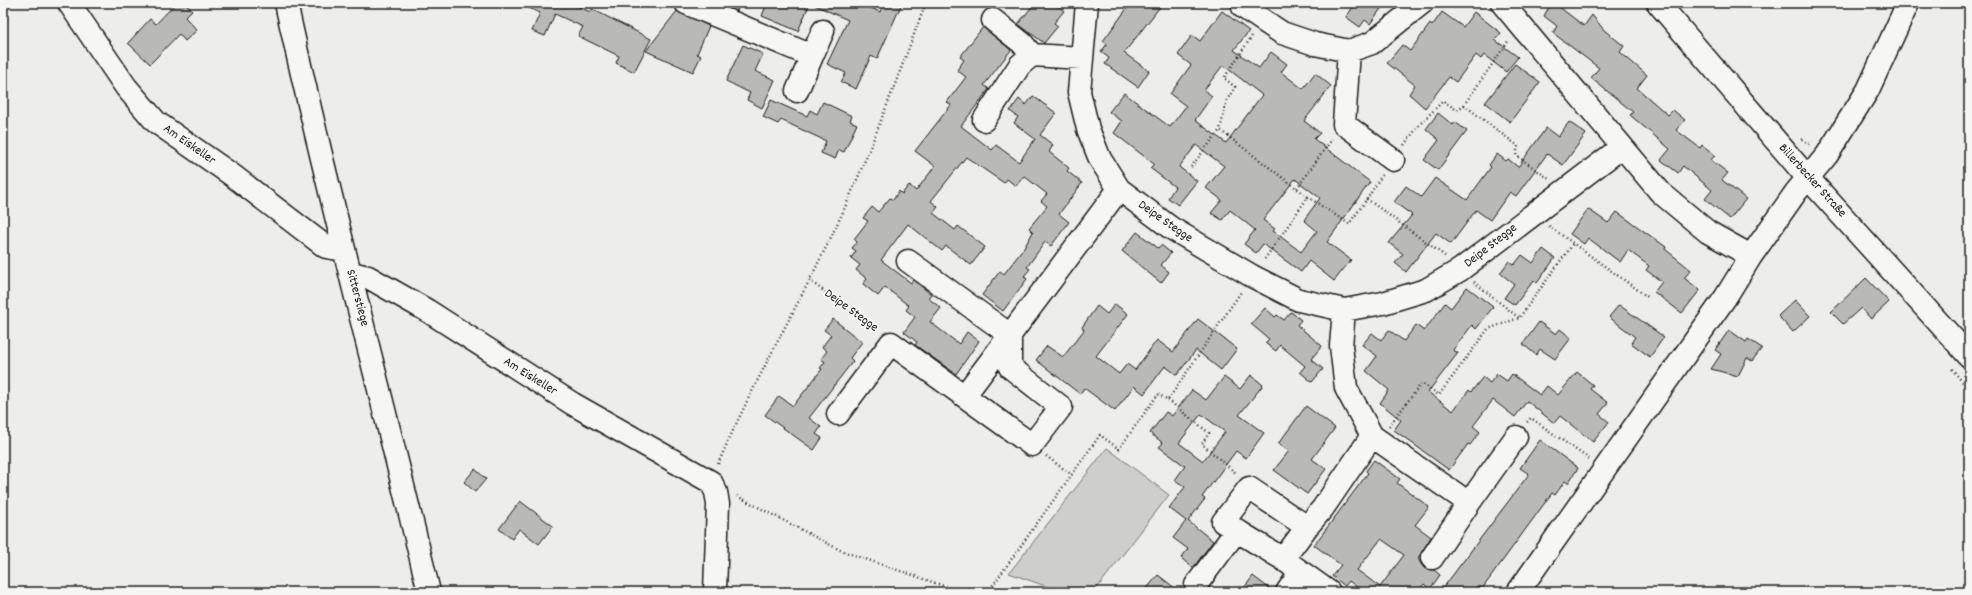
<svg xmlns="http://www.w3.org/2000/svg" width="1972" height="595" font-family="Dekko,sans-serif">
<rect width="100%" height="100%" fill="#edede9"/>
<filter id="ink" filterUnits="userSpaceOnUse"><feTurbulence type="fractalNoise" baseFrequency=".025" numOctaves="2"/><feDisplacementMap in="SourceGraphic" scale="8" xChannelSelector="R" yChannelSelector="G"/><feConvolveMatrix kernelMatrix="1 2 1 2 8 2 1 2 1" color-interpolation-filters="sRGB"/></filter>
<g filter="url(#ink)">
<path fill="#cececb" stroke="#757574" d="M1107,448L1169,495L1094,592H1062L1009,573Z"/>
<path fill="#b9b9b6" stroke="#1c1c1c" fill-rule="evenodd" d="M176,3H184L192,10L185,17L197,30L185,41L179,34L150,64L128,43L150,19L156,24Z
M517,3H571L590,12L592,9L651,39L634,72L616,63L619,56L578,36L583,27L555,14L545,36L532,31L540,13Z
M718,3H740L737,11Z
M767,3H860L880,12L884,3H902L877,59L871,56L856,89L841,82L846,73L827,64L848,20L810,3L798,31L762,16Z
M1035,3H1054L1064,11L1054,23L1058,26L1044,43L1018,24Z
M1131,3H1163L1124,53L1149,71L1138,87L1105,64L1109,58L1101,52L1107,44L1103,41Z
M1356,3H1385L1370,24L1365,20L1360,27L1346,17Z
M1551,3H1554L1584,26L1592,15L1604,30L1624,46L1620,52L1647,75L1637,88L1668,115L1673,110L1685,120L1676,130L1700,148L1702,145L1715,155L1711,160L1728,173L1722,180L1746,199L1730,219L1705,199L1712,190L1683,166L1678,173L1661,160L1670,149L1630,115L1633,112L1591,78L1599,68L1553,33L1557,26L1544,16Z
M677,11L709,26L697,54L701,56L693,72L646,51Z
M1222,11L1249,31L1234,50L1259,68L1271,52L1287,64L1281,72L1303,89L1315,73L1331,86L1304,121L1320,133L1314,139L1370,182L1327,242L1351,260L1334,281L1309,261L1301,272L1263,244L1256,253L1244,244L1255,230L1230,210L1222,220L1211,213L1222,200L1206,188L1224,166L1196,145L1179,167L1197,181L1178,205L1168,198L1175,187L1150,168L1154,164L1114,133L1122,121L1109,112L1124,93L1170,127L1186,106L1170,94L1191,65L1178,55L1192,35L1200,41ZM1223,65L1262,95L1226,143L1195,120L1212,96L1204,90ZM1295,179L1320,198L1304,220L1317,231L1301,252L1273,231L1275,229L1263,220Z
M1442,12L1463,27L1474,12L1501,33L1495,40L1518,57L1506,72L1484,55L1481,59L1476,55L1456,82L1449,77L1425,108L1409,94L1415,85L1387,63L1402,45L1410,51L1430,24L1432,26Z
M983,27L1011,50L984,85L989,89L961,126L992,150L996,145L1019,162L1035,139L1014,123L1018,117L1010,111L1019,99L1026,105L1033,96L1056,113L1040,135L1053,145L1049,152L1069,168L1067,171L1082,183L1059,214L1069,222L1051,246L1045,242L1027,267L1030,269L1024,276L1027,279L1003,311L982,295L1000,271L1004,274L1024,248L1033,232L1029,228L1047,206L1041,201L1047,194L1024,176L1016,186L1007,179L1004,183L966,157L931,201L938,207L933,213L955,230L958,226L985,247L971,265L946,246L942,251L908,224L881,260L911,283L913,280L931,294L928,298L941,308L930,322L959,344L967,332L979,341L956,374L915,345L917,342L904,332L915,317L906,310L909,306L885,287L878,296L863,284L867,279L856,270L860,265L851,258L856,251L852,248L857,242L854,239L868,221L863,218L872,207L878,212L890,198L893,200L899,191L902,194L909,185L916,191L935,166L915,151L951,105L947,102L966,77L957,70L964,60L960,57Z
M743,45L763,54L755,71L775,80L762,108L747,100L750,93L726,81Z
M1515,64L1540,82L1510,122L1485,103Z
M771,100L807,116L810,110L817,114L823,102L852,116L850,121L857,124L844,152L839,150L835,159L821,153L826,141L781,120L778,124L763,117Z
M1438,113L1453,125L1455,122L1467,131L1438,170L1424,160L1439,140L1426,129Z
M1569,122L1586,134L1563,165L1547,154L1516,196L1510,192L1490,220L1476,210L1451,244L1436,233L1406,272L1395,263L1403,254L1389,243L1412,215L1394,202L1406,186L1421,197L1435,178L1467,200L1491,167L1489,165L1497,154L1506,161L1508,159L1518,167L1546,128L1558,137Z
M1588,209L1608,223L1617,212L1666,247L1665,249L1691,270L1684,278L1700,290L1682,313L1654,292L1662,282L1646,270L1649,266L1628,250L1620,262L1588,238L1584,244L1570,234Z
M1137,232L1158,248L1161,245L1171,253L1161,265L1169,272L1161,283L1122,251Z
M1543,249L1555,258L1537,283L1534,280L1515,305L1504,298L1514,284L1500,273L1509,261L1514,265L1522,255L1533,263Z
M1866,278L1889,302L1871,319L1861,308L1843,324L1831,312Z
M1467,287L1493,307L1476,329L1472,325L1453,350L1458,353L1428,392L1453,411L1469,390L1471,392L1483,377L1490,383L1497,374L1507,381L1512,374L1540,395L1547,386L1558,395L1577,372L1593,385L1590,389L1608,403L1599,414L1609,422L1593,442L1560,416L1554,423L1527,401L1515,417L1493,400L1473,426L1480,432L1470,445L1468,444L1449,470L1394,430L1401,420L1380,403L1389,390L1366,371L1377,356L1362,345L1372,333L1381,340L1389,330L1404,341L1416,325L1424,331L1445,303L1451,308Z
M1795,300L1810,316L1793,332L1778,316Z
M1115,304L1128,314L1096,356L1119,374L1127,364L1135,370L1157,340L1173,352L1198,319L1237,349L1221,370L1196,350L1177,375L1165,366L1144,394L1134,386L1115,411L1084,388L1080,394L1036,360L1047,346L1063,357L1084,330L1082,327L1097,306L1107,314Z
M1619,305L1664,337L1650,357L1631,343L1635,337L1609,317Z
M1265,308L1275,317L1277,315L1284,320L1291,312L1301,320L1297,325L1322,346L1311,359L1323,369L1312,382L1300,372L1305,366L1280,345L1276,351L1265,343L1269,339L1251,324Z
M833,319L862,342L850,358L853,361L809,418L821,427L816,434L822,438L814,450L765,415L779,396L793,406L822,369L820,368L825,362L821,359L827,351L822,347L831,335L824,330Z
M1539,322L1556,334L1560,329L1571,338L1555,359L1540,349L1536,355L1523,344Z
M1729,330L1746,342L1748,339L1762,348L1752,361L1747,358L1738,376L1711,369L1721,354L1715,350Z
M1251,375L1263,385L1239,415L1264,433L1246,458L1236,451L1202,497L1205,499L1188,521L1213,541L1193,568L1181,558L1188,549L1173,538L1186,521L1169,508L1185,487L1175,480L1185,466L1159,447L1163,443L1150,433L1166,412L1172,416L1192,390L1206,400L1224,377L1240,389ZM1201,414L1225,432L1203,461L1179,443Z
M1306,406L1335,428L1312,459L1326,469L1307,494L1274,470L1289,451L1278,444Z
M1540,440L1578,468L1568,483L1565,481L1555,495L1552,493L1482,589L1477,586L1473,592H1440L1529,474L1520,468Z
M1374,460L1400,479L1397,483L1429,507L1415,525L1431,537L1418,558L1421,564L1425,569L1434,570L1440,575L1430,589L1424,584L1417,592H1363L1349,581L1345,586L1332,576L1341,565L1314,545L1368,473L1366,471ZM1381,539L1404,555L1380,587L1357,570Z
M475,469L486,479L475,492L464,482Z
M520,501L553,526L539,544L519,529L512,539L499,529Z
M1158,575L1180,592H1144Z
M1253,576L1274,592H1241Z"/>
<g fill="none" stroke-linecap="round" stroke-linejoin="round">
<defs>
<path id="minor" d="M69,3L126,87L156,122L232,175L326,247L344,250
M286,3C329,200 382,396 429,592
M686,3L812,56L823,31
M1087,3L1079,92L1088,129L1100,159L1119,189L1171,228L1252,276L1299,300L1344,310L1383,303L1426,290L1460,270L1622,147
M1502,3L1661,193L1708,232L1751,256
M1243,7L1282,33L1315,44L1349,51L1372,43L1422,3
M993,20L1022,43L1032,55L1082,58
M1349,51L1344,124L1393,160
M797,91L812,56
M984,120L1020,65L1032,55
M908,261L1010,335L1119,189
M351,273L368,277L428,311L573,404L711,482L716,492L718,504L715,592
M1344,310L1341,346L1346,388L1372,436L1469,503L1516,437
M838,414L891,343L1032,445L1061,407L1010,367V335L965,395
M1432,558L1469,503
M1283,559L1307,527
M1196,585L1237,530
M1287,592L1301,572
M1329,592L1283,559L1223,522L1249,488L1307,527L1323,508L1372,436
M1518,592L1725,298L1751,256L1796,192L1827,155L1868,90L1908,3"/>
<path id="major" d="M1658,3L1807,177L1969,356"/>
</defs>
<use href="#minor" stroke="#1c1c1c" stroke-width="25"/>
<use href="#major" stroke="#1c1c1c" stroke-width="25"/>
<path stroke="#1c1c1c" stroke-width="2.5" stroke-dasharray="1 3" stroke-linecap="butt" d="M1252,36L1224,78L1235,87L1227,100L1220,130L1308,197L1264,260
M1464,105L1518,146L1516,155L1549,179
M1802,139L1811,145
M1404,145L1421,123L1443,101L1457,110L1464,105L1509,40
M1191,167L1220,130
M1382,175L1367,199L1445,256
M1297,188L1332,139
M1308,197L1349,224L1367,199
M1549,226L1649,298
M809,280L876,330
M1474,282L1519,318
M1952,369L1969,390
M1168,400L1209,433L1202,444L1237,474
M1527,422L1531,418L1589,459
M1389,426L1422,383L1439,395L1488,329L1519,318L1573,244
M1046,456L1072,475
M718,464C755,378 803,298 842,214C873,145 899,73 926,3
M737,496L842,551L962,592
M988,592L1100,435L1119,449L1158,394L1168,400L1241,292"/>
<use href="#minor" stroke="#f6f6f2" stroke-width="22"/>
<use href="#major" stroke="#f6f6f2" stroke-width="22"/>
</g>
</g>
<g text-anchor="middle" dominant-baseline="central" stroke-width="4" stroke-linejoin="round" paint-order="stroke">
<g font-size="13" fill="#1c1c1c" stroke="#f6f6f2">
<text transform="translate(189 145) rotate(35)">Am Eiskeller</text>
<text transform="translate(1812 181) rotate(48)">Billerbecker Straße</text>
<text transform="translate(1165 222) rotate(35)">Deipe Stegge</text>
<text transform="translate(1491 246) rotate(-38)">Deipe Stegge</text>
<text transform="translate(357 298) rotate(75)">Sitterstiege</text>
<text transform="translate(851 311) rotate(36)">Deipe Stegge</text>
<text transform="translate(530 377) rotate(32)">Am Eiskeller</text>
</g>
</g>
<rect width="1972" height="595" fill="none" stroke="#f6f6f2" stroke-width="16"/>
<rect x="8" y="8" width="1956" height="579" fill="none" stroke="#1c1c1c" stroke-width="1.5" filter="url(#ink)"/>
</svg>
